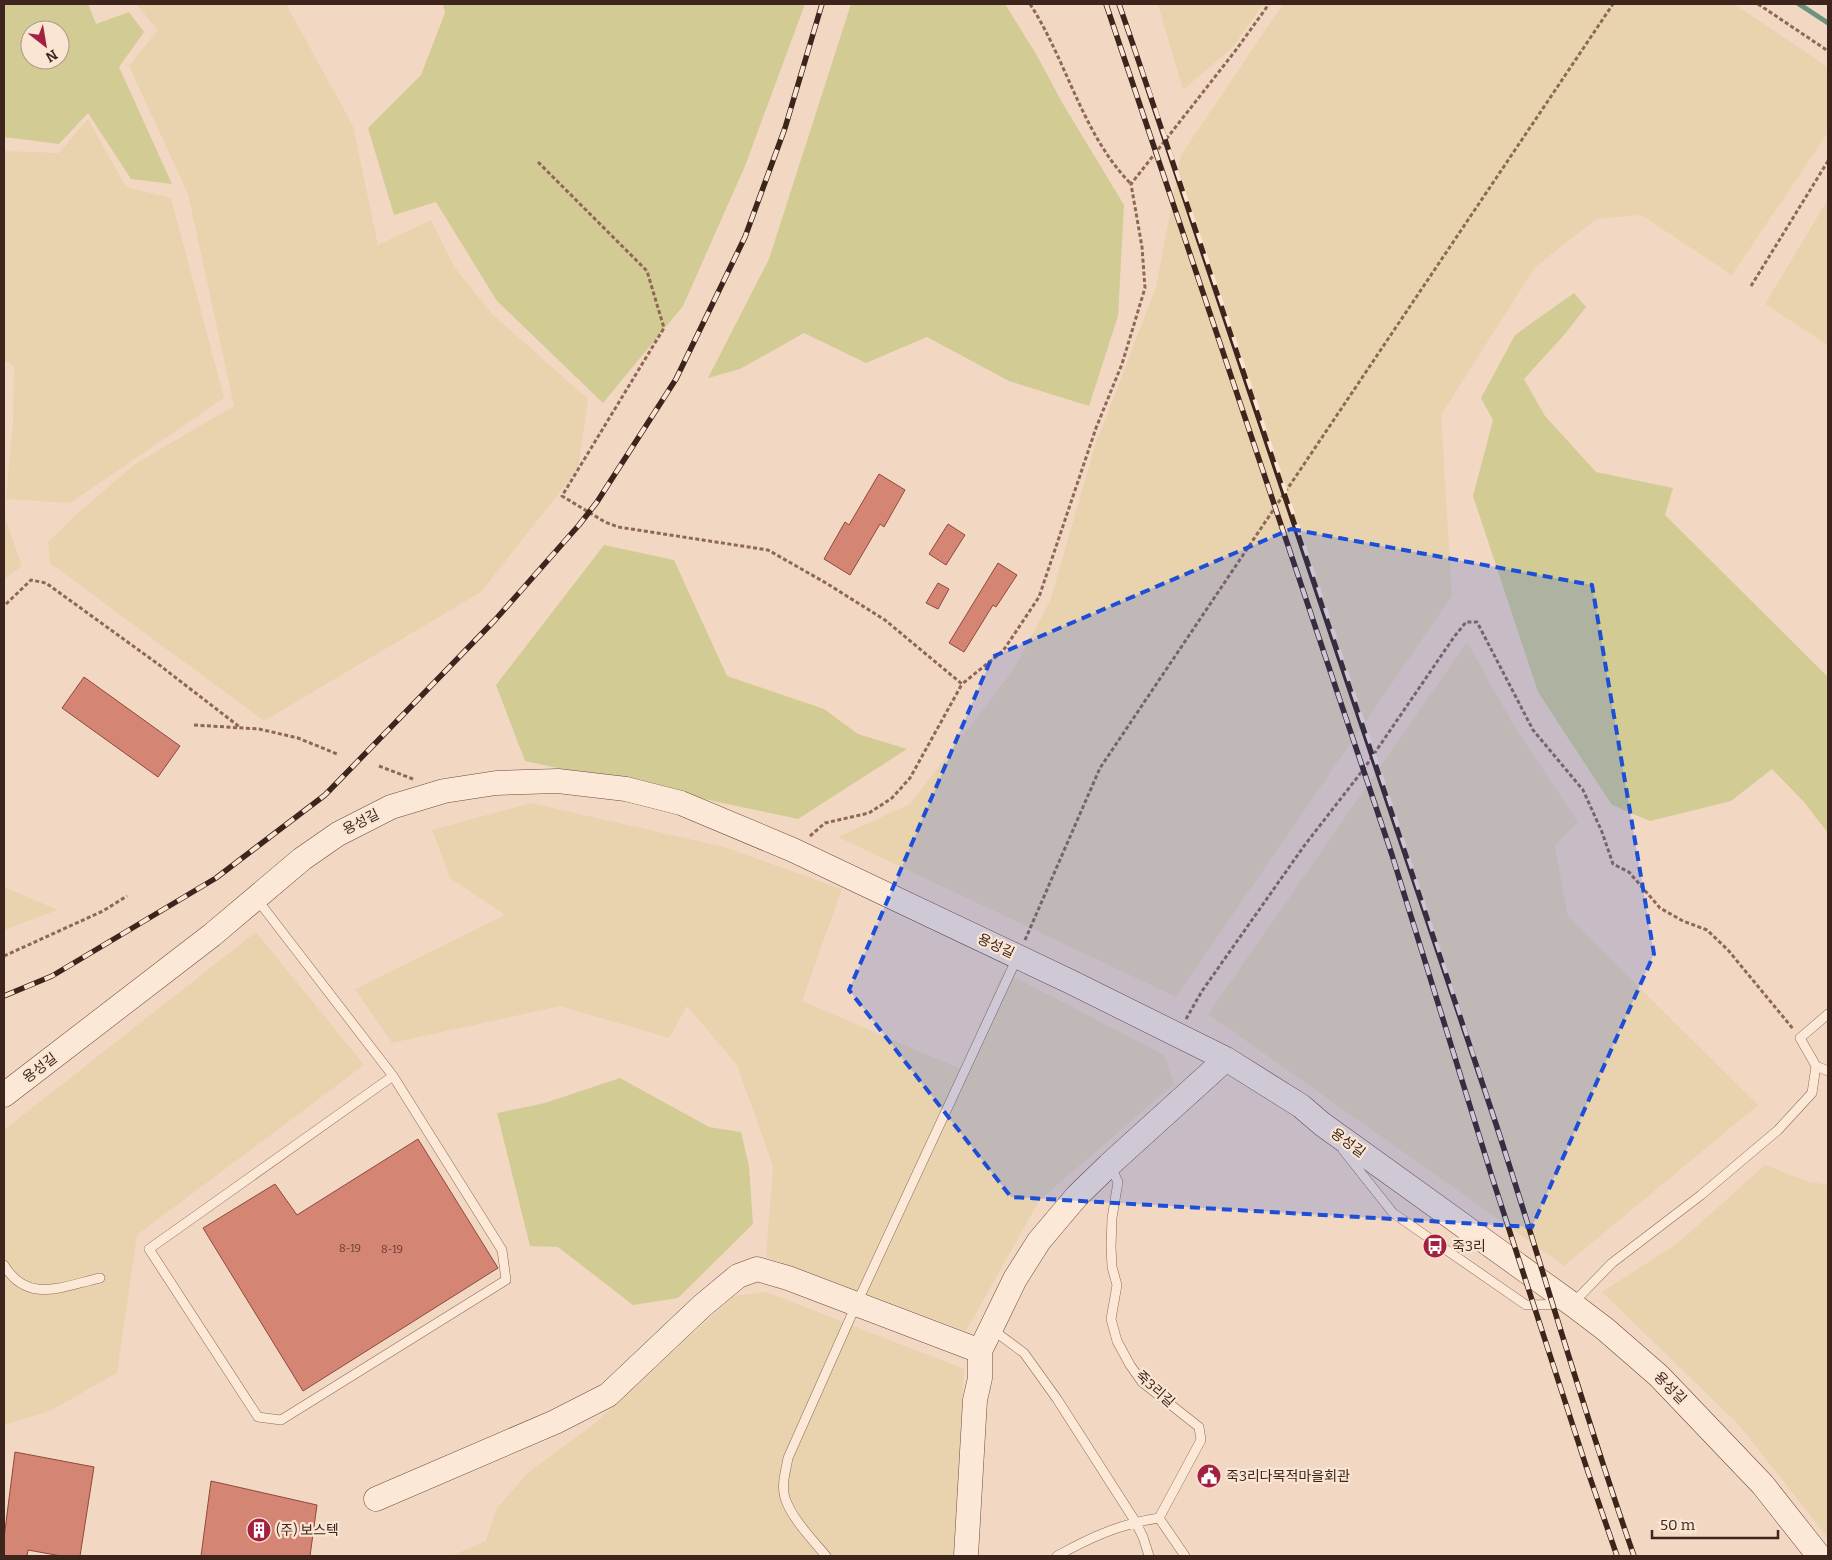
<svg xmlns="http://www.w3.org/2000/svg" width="1832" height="1560" font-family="Bitter,'Noto Sans KR',serif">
<rect width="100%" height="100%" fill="#f2d8c2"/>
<path fill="#e9d2ae" d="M136,4H286L353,126L378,245L431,220L455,268L493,315L588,399L578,469L481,592L264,721L50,563L48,542L78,513L135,464L234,406L188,194L129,66L158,30Z
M1158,4H1263L1233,47L1183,90Z
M1283,4H1734L1828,67V132L1732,275L1641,215L1597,219L1535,267L1441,415L1452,596L1176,997L838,837L910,804L1014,669L1050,601L1095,446L1156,287L1181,155Z
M88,119L126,187L171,198L224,398L70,503L6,499L13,421L14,366L4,360V151L59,153Z
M1828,199V345L1765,304Z
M4,514L22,566L4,579Z
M1467,642L1515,727L1578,822L1555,846L1568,917L1758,1105L1564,1266L1208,1014Z
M531,803L724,847L842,889L802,1001L961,1069L1003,971L1164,1055L1174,1084L1039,1201L966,1331L766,1257L773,1166L737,1065L687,1006L669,1038L560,1006L392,1043L355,989L505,915L450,878L432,830Z
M4,887L58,910L4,930Z
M256,932L364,1065L137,1235L117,1373L50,1411L4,1425V1130Z
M1765,1165L1806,1181L1828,1185V1538L1740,1426L1602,1292L1678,1243Z
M766,1292L964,1369L954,1556H451L486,1541L496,1509L530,1471L593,1425L734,1296Z"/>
<path fill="#d2cb94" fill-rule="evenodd" d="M4,4H88L96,24L129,12L144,32L119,67L172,184L131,179L88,113L59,144L4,137ZM30,30H60V60H30Z
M443,4H805L745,166L683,306L603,403L497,301L436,202L394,215L368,128L421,75L445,13Z
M851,4H1005L1036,54L1063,104L1124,205L1118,316L1089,406L1009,381L927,337L866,363L804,333L740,369L708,378L769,259Z
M1574,293L1586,307L1564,335L1524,379L1545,416L1596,472L1673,488L1665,515L1828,677V833L1804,802L1772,769L1731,801L1650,821L1612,805L1538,692L1473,496L1493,420L1481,398L1515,335Z
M604,545L674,560L727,676L824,709L858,734L907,749L798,819L525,761L496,685Z
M620,1078L709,1127L741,1132L749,1166L753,1224L678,1298L633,1305L558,1247L530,1246L497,1113L545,1103Z"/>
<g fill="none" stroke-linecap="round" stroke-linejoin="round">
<path stroke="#6a9480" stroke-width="5" d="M1799,4L1828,23"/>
</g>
<path fill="#d48574" stroke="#90483a" d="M879,474L905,490L884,527L880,524L850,575L824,559L845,522L849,525Z
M948,524L965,535L946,565L929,554Z
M998,563L1017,575L996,607L993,605L964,652L949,643Z
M938,583L949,589L938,609L926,603Z
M84,677L180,746L158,777L62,708Z
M418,1139L498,1268L303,1391L203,1228L275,1184L297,1215Z
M15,1452L94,1467L80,1556H61L28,1550L27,1556H4V1538Z
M211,1481L317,1505L310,1556H201Z"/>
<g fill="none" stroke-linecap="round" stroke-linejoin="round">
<defs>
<path id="lane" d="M256,898L393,1076L149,1249L258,1417L281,1420L506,1280L502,1250L393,1076
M1828,1014L1800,1038L1816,1066L1828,1071
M1343,1150L1393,1213L1526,1305L1572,1304L1612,1263L1701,1195L1778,1130L1812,1093L1816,1066
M4,1265C28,1305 63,1286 100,1278
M993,1330L1024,1353L1057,1399L1135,1521L1143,1537L1149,1556
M1159,1518L1185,1556
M826,1556C812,1539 792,1519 785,1498C781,1485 786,1470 788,1458L856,1305L1017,958
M1057,1556C1091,1537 1120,1524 1159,1518L1201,1440L1199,1427L1142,1382L1130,1365L1117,1341L1111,1319L1117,1285L1112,1267L1111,1247L1112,1218L1118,1182L1110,1165"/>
<path id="secondary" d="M4,1095L212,935L302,859L338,834L391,807L444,791L496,783L558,781L626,789L681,803L793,850L1071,982L1226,1059L1301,1106L1322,1124L1572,1304L1605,1329L1659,1376L1763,1485L1819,1556
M376,1499L555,1422L608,1395L702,1306L738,1276L757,1269L788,1278L980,1351
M966,1556L975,1400L980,1378V1351L1015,1279L1039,1241L1077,1196L1109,1165L1226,1059"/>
</defs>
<use href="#lane" stroke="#8e6757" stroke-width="10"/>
<use href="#secondary" stroke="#70483a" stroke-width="25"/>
<path stroke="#8e6757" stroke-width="3" stroke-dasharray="4 2.5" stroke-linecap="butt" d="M1030,4C1067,61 1082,134 1131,184
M1758,4L1828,51
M538,162L647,271L664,328L562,496L605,522L618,527L768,550L826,583L885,620L962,684L1003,651L1039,597L1096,428L1122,364L1145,288L1142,247L1131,184L1236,50L1269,4
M1751,286L1828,161
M6,604L31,580L46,583L158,664L241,728
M194,725L259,729L298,738L337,754
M379,766L413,779
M810,836L825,823L869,813L892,798L910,778L962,684
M1025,940L1100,768L1613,4
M4,956L103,911L127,896
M1186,1019L1202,991L1304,846L1363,770L1454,637L1466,622H1477L1533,730L1583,790L1602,832L1613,864L1629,872L1660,908L1683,921L1707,930L1728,950L1794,1030"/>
<use href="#lane" stroke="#fce8d6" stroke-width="9"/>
<use href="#secondary" stroke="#fce8d6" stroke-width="24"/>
<defs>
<path id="rail" d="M1106,4L1392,855L1492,1177L1587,1469L1617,1556
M1119,4C1247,374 1372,745 1494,1118C1542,1264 1583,1411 1634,1556
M4,996L52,976L216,878L325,795L495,620L579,525L597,502L676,379L745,237L785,128L822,4"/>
</defs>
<use href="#rail" stroke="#3d251d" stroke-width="5.5"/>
<use href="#rail" stroke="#f9e5d2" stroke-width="4" stroke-dasharray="11" stroke-linecap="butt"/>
</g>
<path fill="#1d4ed8" fill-opacity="0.2" stroke="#1d4ed8" stroke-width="4" stroke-dasharray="10 6" stroke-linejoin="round" d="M1291,529L1592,585L1654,954L1532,1227L1011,1197L849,990L992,657Z"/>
<defs>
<symbol id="bus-disc" viewBox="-11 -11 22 22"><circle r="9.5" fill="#a42040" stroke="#f9e5d2"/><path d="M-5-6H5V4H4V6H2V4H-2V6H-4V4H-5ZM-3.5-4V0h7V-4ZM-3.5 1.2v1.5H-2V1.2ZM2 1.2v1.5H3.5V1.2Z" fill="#fff"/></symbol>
<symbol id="civic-disc" viewBox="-11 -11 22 22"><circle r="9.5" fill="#a42040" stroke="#f9e5d2"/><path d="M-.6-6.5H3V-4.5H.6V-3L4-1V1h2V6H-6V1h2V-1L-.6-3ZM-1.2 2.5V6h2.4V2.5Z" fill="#fff"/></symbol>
<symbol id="building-disc" viewBox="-11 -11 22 22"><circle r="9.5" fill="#a42040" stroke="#f9e5d2"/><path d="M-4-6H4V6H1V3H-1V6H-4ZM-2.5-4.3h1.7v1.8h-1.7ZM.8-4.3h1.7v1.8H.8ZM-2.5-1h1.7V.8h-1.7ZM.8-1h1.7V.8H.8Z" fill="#fff"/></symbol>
</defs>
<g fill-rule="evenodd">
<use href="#bus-disc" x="1421" y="1232" width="28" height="28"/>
<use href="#civic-disc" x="1195" y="1462" width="28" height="28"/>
<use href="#building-disc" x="245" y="1516" width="28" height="28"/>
</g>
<g text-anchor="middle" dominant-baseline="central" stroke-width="4.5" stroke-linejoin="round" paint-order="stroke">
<g font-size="11" fill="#633d33">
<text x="350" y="1248">8-19</text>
<text x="392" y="1249">8-19</text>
</g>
<g font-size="14" fill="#3d251d" stroke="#f9e5d2">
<text transform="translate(361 822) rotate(-27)">용성길</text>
<text transform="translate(996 946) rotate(25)">용성길</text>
<text transform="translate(40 1068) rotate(-37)">용성길</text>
<text transform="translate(1348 1143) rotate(36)">용성길</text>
<text transform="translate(1670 1388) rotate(45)">용성길</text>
<text transform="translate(1155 1389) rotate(42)">죽3리길</text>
</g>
<g font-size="14" fill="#3d251d" stroke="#f9e5d2" text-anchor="start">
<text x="1452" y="1246">죽3리</text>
<text x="1226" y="1476">죽3리다목적마을회관</text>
<text x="276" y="1530">(주) 보스텍</text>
</g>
</g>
<rect width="1832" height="1560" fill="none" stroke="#3d251d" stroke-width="10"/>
<g transform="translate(45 45) rotate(149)"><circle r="24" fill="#f9e5d2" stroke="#ae988a"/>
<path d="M0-4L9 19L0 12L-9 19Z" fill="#a42040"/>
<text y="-8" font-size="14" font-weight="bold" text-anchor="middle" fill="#3d251d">N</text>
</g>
<path d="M1652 1530v8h126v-8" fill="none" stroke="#3d251d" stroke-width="2.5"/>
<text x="1660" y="1530" font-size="15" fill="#3d251d" stroke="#f9e5d2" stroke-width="4" paint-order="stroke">50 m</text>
</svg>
